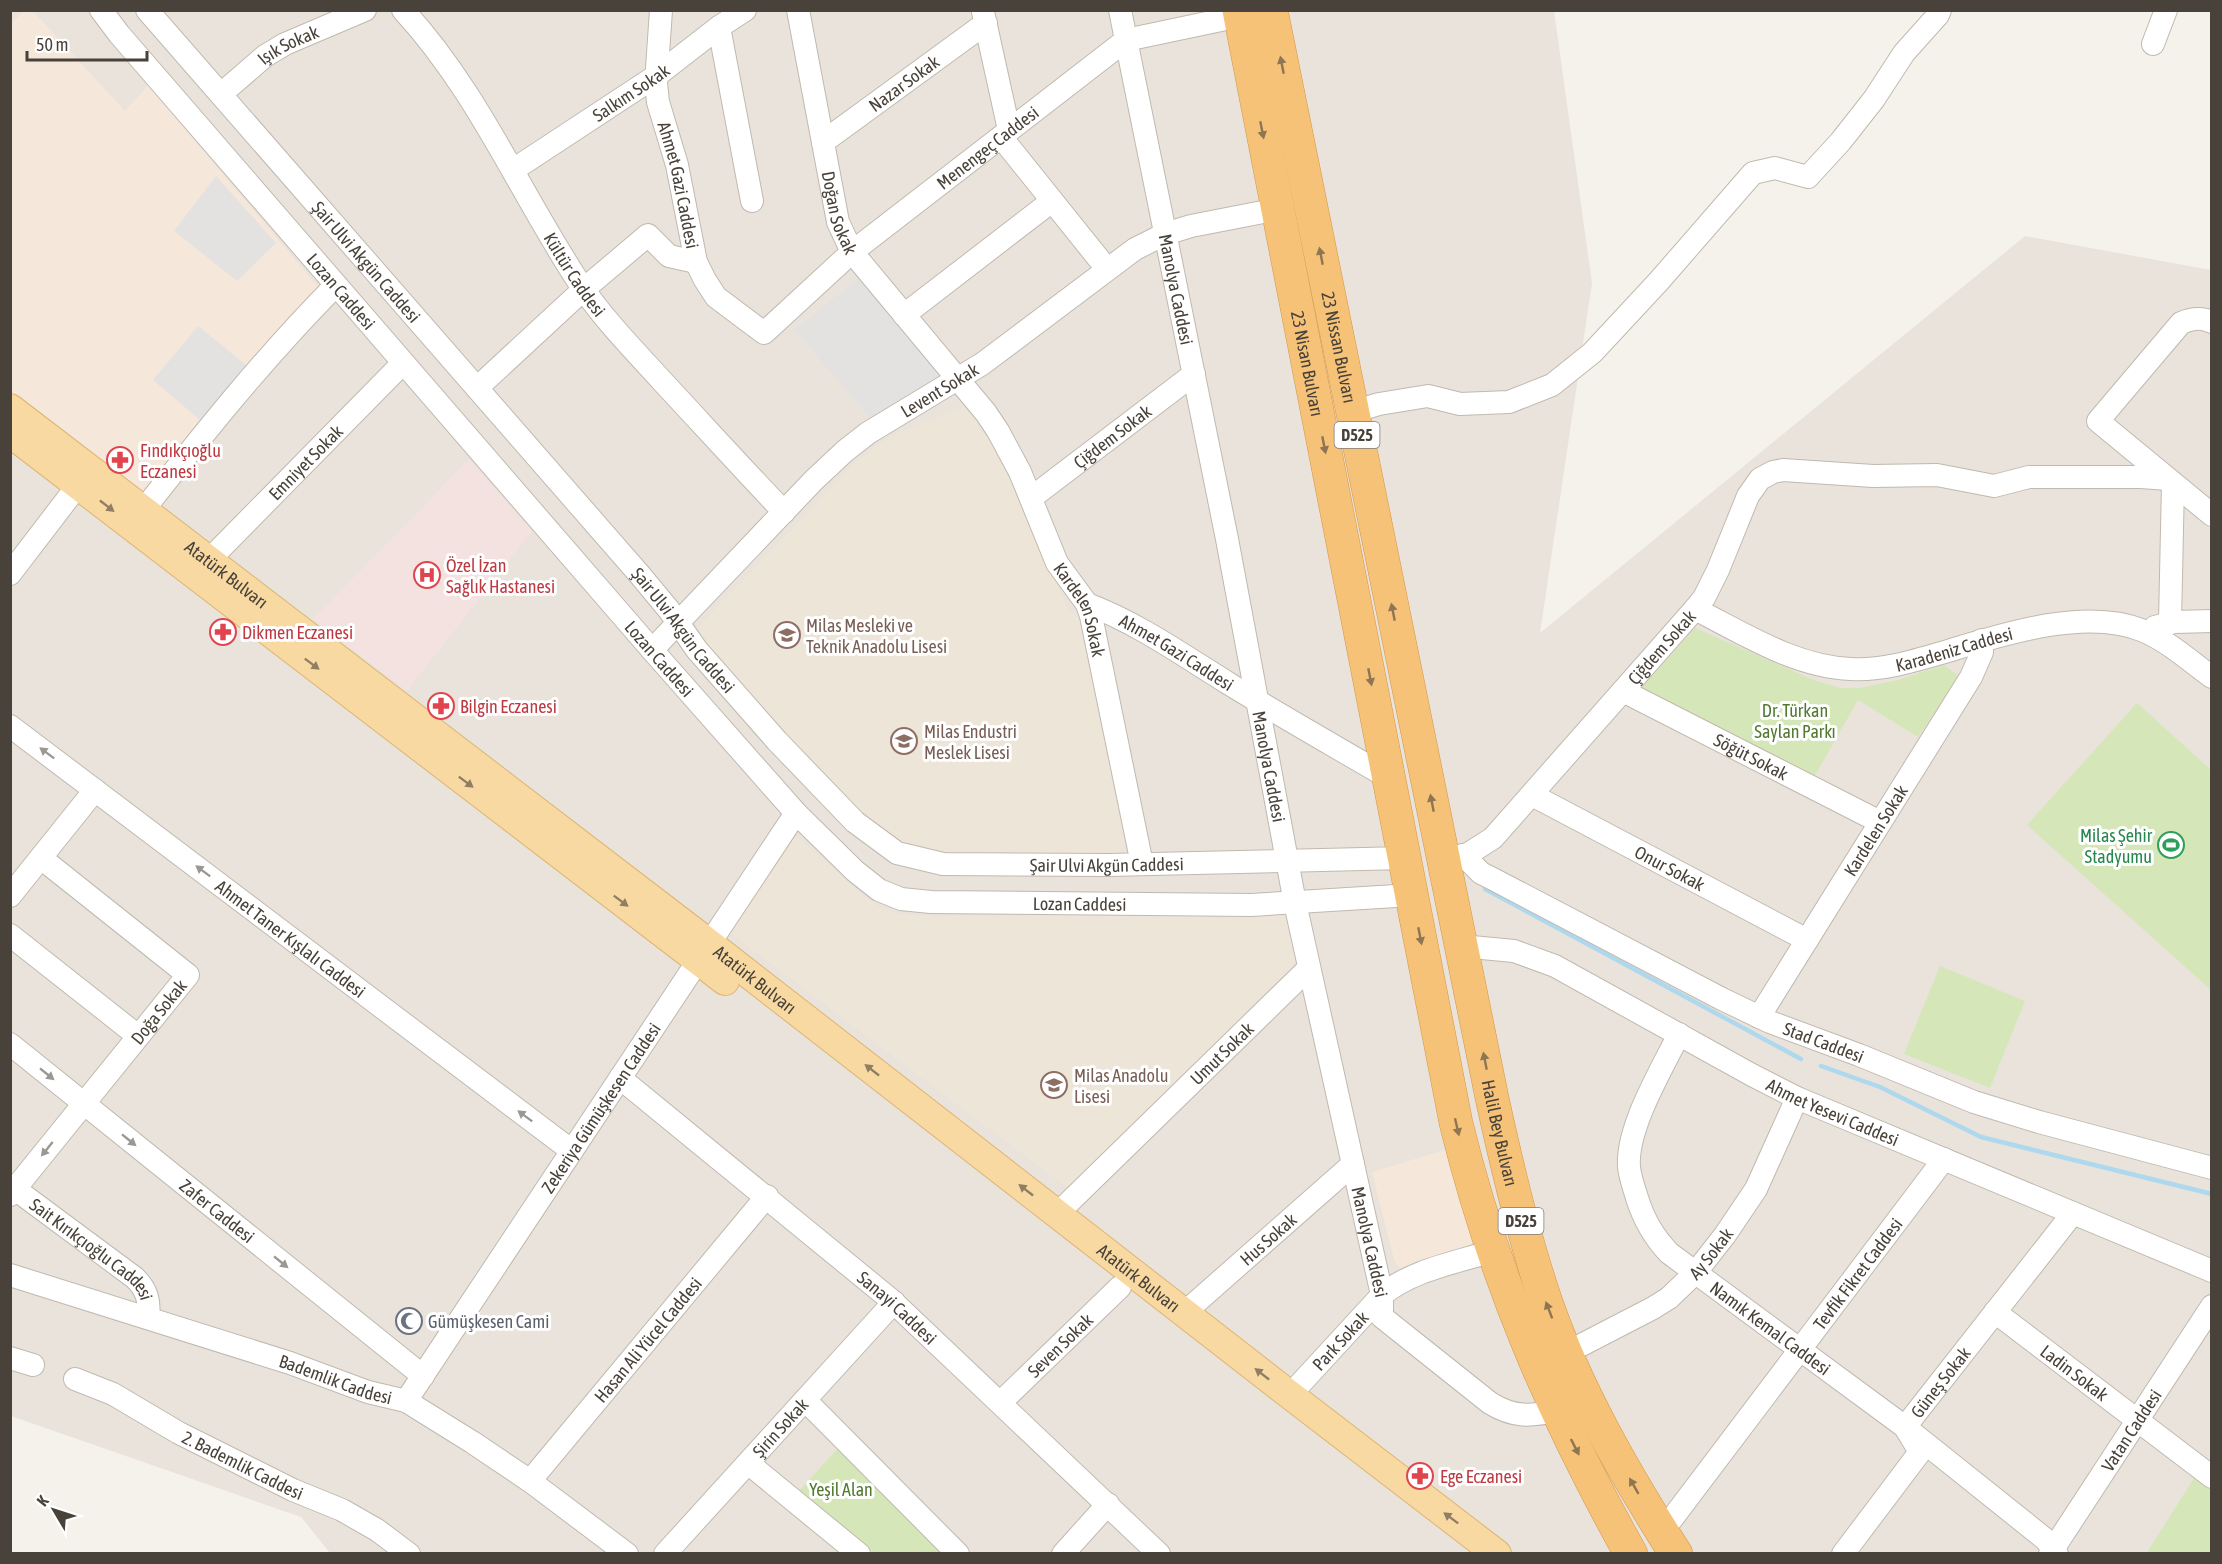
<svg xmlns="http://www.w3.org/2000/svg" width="2222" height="1564" font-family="'Asap Condensed',sans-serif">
<rect width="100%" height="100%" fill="#f5f2ec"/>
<path fill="#e9e3db" d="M11,11H1554L1592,283L1540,633L2025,236L2211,270V1553H330L301,1517L11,1416Z"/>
<path fill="#f5e7da" d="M24,11H33L125,111L148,85L321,290L145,494L11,394L10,25Z
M1448,1149L1474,1250L1402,1271L1394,1260L1372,1172Z"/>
<path fill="#ede5d7" d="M964,407L1004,459L1069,612L1083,618L1132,839L1117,854L953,855L906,848L871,826L714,658L695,630L857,461L877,445L896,434Z
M793,834L870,901L881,908L895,913L920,916L1287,914L1296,961L1285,981L1069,1189L729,932Z"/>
<path fill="#f4e2e1" d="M469,459L532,531L407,691L313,619Z"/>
<path fill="#d5e6b8" d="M1695,628L1816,681L1841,688H1860L1898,680L1944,665L1960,677L1918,737L1858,700L1813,779L1639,691Z
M2137,703L2211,770V990L2027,825Z
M1940,966L2025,1001L1990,1088L1904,1054Z
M839,1447L946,1553H874L798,1492Z
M2196,1475L2211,1488V1553L2146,1554Z"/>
<path fill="#e4e2e0" d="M216,176L276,243L237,281L174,231Z
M861,276L941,377L872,420L794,330Z
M198,326L246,365L200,420L153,380Z"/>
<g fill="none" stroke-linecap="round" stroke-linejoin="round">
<path stroke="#aed8ed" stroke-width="4.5" d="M1485,889L1801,1059
M1821,1066L1880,1087L1981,1137L2212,1194"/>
<defs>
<g id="minor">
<path id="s1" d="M101,10L119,34L652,650L796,813L855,871L879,890L901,899L931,902L1251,905L1412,895"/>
<path id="s2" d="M147,10L640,575L669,610L697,650L777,741L855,822L897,853L943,864L1109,865L1405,858"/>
<path id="s3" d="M403,10C477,90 519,191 578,281C602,318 634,350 663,382C703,425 743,469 784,512"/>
<path id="s4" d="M661,10L656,83L658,102L677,165L696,262L705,280L716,297L764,333L852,252L1126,40L1240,16"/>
<path id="s5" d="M798,10L838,222L852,252L986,413L998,431L1020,472L1057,563L1087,604L1091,616L1142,864"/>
<path id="s6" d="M1120,10L1227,539L1295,903L1382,1295V1317L1490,1403C1514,1418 1531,1416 1557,1411"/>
<path d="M983,12L1009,130"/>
<path d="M719,27L752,201"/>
<path d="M2153,44L2166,10"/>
<path id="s7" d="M221,94L265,56L285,44L365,10"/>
<path d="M1001,137L1107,269"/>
<path id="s8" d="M823,142L986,23"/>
<path id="s9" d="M513,170L656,76L719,27L745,10"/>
<path d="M904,315L1052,201"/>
<path d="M2212,322C2201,317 2192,318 2181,323L2098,421L2212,515"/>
<path d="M477,388L584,289L648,235L669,256L696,262"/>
<path d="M1352,412L1379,404L1428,396L1460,404L1509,402L1552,385L1592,353L1659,281L1753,173L1775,168L1808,177L1841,141L1874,99L1904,53L1938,15L1940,10"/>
<path id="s10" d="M1031,498L1194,374"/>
<path d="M134,522C200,438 261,361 336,285"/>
<path id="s11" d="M210,559L403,363"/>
<path d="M10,574L88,472"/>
<path id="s12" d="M1087,604C1138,623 1184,656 1231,685C1283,717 1336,747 1389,778"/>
<path id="s13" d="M1695,609C1743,633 1795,667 1851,669C1883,671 1917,660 1948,651C2003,634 2087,607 2144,631C2169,642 2190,661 2212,677"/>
<path d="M2170,622L2173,483"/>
<path d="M2155,627L2174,622L2212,621"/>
<path id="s14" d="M652,650L814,480L845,451L868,433L982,364L1135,249L1165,234L1191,226L1278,209"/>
<path id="s15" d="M1623,691L1880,822"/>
<path id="s16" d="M10,726L572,1151"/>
<path id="s17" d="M1532,795L1807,940"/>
<path id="s18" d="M1463,855L1481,873L1493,879L1722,999L1770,1022L1859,1055L1974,1102L2039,1122L2212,1168"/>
<path id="s19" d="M1443,860L1468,854L1493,838L1695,609L1704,598L1718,570L1748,496L1760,479L1773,472L1783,470L1873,476L1937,475L1994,486L2029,477H2141L2168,479"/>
<path d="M10,896L95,790"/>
<path d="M10,935L138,1036"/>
<path id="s20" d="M1461,946L1514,951L1555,966L1752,1075L1797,1098L2212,1271"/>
<path id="s21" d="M1759,1017L1971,677L1982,652V640"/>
<path id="s22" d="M1679,1034C1662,1069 1626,1128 1629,1167C1630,1177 1634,1188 1637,1198C1644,1220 1653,1236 1669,1253L1905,1427L2045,1539L2057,1554"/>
<path id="s23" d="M10,1044L423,1376"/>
<path id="s24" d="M620,1078L890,1299L1159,1554"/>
<path id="s25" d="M15,1189L135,1278C147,1290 150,1301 148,1317"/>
<path id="s26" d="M10,1195L188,975L41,858"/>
<path id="s27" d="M1057,1214L1309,968"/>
<path id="s28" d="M10,1275L290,1363L368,1392L406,1401L472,1442L530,1481L627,1554"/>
<path id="s29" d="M1995,1312L2212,1477"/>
<path id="s30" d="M1184,1313L1353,1164"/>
<path id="s31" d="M1566,1353L1653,1308L1669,1298L1696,1272L1725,1235L1756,1189L1797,1098"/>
<path d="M10,1358L33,1365"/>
<path id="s32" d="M75,1379L113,1394L179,1433L293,1490L342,1510L377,1530L409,1554"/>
<path id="s33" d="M1290,1395L1382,1295C1412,1270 1455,1263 1492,1251"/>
<path d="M805,1400L958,1554"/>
<path id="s34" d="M406,1401L796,813"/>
<path id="s35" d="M1001,1402L1120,1287"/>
<path d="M748,1463L859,1554"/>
<path id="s36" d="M530,1481L767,1196"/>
<path id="s37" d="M1662,1532L1944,1159"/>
<path id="s38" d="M665,1554L894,1302"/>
<path d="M1063,1554L1108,1504"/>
<path id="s39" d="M1843,1554L1920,1452L1905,1427L2073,1213"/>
<path id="s40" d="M2050,1554L2212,1306"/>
</g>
<g id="major">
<path id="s41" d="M10,408L710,944L1290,1395L1497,1554"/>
<path d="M10,433L725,981"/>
</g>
<g id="highway">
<path id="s42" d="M1239,10L1456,1123C1494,1278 1553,1415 1631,1554"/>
<path id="s43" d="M1271,10L1492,1098C1507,1167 1523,1235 1546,1302C1577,1391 1625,1474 1676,1554"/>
</g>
</defs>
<use href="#minor" stroke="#c0b9af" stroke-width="24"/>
<use href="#major" stroke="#ddb572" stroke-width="30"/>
<use href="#highway" stroke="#d49647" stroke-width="34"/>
<use href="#minor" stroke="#fff" stroke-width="22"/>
<use href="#major" stroke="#f8d9a2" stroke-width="28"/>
<use href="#highway" stroke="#f5c278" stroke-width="33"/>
</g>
<defs><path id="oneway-solid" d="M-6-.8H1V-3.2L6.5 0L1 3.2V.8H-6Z" transform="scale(1.5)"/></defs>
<g fill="#8e7553">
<use href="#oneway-solid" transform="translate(1282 65) rotate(-101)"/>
<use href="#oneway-solid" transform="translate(1262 130) rotate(79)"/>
<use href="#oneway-solid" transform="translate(1321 256) rotate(-101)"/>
<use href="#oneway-solid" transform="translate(1324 445) rotate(79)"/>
<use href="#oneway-solid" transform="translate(1393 612) rotate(-101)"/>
<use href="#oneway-solid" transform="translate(1370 677) rotate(79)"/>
<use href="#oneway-solid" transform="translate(1432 803) rotate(-101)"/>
<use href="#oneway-solid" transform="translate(1420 936) rotate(79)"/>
<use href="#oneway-solid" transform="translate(1485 1061) rotate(-101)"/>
<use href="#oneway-solid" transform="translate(1457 1127) rotate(77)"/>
<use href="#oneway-solid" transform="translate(1549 1310) rotate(-111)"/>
<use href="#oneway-solid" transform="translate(1575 1447) rotate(63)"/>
<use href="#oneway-solid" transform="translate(1634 1486) rotate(-120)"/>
</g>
<g fill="#8f7e64">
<use href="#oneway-solid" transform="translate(107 506) rotate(38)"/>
<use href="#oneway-solid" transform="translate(312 664) rotate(37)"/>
<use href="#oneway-solid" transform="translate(466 782) rotate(37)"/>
<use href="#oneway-solid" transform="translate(621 901) rotate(37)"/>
<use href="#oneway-solid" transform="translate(872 1070) rotate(-142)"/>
<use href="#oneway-solid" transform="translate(1026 1190) rotate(-142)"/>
<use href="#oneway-solid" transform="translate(1262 1374) rotate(-142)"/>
<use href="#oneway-solid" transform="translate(1451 1518) rotate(-143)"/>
</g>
<g fill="#9b9793">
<use href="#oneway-solid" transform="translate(47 753) rotate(-143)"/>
<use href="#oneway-solid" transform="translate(203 871) rotate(-143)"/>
<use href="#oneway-solid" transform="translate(47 1074) rotate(39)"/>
<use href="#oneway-solid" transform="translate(525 1116) rotate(-143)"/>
<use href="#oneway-solid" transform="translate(129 1140) rotate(39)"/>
<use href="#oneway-solid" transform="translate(47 1149) rotate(129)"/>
<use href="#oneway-solid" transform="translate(281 1262) rotate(39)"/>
</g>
<defs>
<symbol id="pharmacy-ring" viewBox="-11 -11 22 22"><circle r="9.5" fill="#fff" stroke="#e0444e" stroke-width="1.5"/><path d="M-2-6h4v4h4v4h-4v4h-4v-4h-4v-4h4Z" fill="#e0444e"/></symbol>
<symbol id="hospital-ring" viewBox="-11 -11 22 22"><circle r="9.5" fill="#fff" stroke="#e0444e" stroke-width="1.5"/><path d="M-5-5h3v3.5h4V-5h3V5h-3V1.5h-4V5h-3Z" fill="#e0444e"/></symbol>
<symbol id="school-ring" viewBox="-11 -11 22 22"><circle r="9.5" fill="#fff" stroke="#8d6e63" stroke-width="1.5"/><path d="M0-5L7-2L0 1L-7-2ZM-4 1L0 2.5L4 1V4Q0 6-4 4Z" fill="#8d6e63"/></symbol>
<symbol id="stadium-ring" viewBox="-11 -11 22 22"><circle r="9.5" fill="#fff" stroke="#2e9e5b" stroke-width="1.5"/><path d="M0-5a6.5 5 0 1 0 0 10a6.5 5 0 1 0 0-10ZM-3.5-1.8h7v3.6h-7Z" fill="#2e9e5b"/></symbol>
<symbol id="mosque-ring" viewBox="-11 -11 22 22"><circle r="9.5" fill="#fff" stroke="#6b7280" stroke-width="1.5"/><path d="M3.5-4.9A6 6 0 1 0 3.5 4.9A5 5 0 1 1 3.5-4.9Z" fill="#6b7280"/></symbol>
</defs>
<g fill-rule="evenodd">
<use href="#pharmacy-ring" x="105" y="445" width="30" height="30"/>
<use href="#hospital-ring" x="412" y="560" width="30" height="30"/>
<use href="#pharmacy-ring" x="208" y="617" width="30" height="30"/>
<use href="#school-ring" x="772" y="620" width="30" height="30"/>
<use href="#pharmacy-ring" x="426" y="691" width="30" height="30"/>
<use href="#school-ring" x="889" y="726" width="30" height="30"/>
<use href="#stadium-ring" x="2156" y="830" width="30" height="30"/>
<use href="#school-ring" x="1039" y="1070" width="30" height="30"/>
<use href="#mosque-ring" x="394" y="1306" width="30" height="30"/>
<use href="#pharmacy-ring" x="1405" y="1461" width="30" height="30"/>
</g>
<g text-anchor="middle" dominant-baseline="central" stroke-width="6" stroke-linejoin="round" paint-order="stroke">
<g fill="#fff" stroke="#807b75" stroke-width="1.5">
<rect x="1334.5" y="422" width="45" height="26" rx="4.5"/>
<rect x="1498.5" y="1208" width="45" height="26" rx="4.5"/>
</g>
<g font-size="16" font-weight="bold" fill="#49423a">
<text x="1357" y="435">D525</text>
<text x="1521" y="1221">D525</text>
</g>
<g font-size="18" fill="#49423a" stroke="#fff">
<text stroke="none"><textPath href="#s7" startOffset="84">Işık Sokak</textPath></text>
<text stroke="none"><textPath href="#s8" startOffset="100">Nazar Sokak</textPath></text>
<text stroke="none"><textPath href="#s9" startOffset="141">Salkım Sokak</textPath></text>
<text stroke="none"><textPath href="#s4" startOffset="648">Menengeç Caddesi</textPath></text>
<text stroke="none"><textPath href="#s4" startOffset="178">Ahmet Gazi Caddesi</textPath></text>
<text stroke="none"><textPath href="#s5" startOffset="207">Doğan Sokak</textPath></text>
<text stroke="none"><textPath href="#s2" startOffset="334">Şair Ulvi Akgün Caddesi</textPath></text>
<text stroke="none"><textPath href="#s3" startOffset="316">Kültür Caddesi</textPath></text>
<text stroke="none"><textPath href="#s6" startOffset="285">Manolya Caddesi</textPath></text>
<text stroke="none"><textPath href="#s1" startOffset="370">Lozan Caddesi</textPath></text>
<text stroke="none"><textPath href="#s43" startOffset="344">23 Nissan Bulvarı</textPath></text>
<text stroke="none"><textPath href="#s42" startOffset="360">23 Nisan Bulvarı</textPath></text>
<text stroke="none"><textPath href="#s14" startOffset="390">Levent Sokak</textPath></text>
<text stroke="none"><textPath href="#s10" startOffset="102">Çiğdem Sokak</textPath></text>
<text stroke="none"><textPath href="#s11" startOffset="136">Emniyet Sokak</textPath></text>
<text stroke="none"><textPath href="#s41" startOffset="273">Atatürk Bulvarı</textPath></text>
<text stroke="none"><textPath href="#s5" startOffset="678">Kardelen Sokak</textPath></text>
<text stroke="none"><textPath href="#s2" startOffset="820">Şair Ulvi Akgün Caddesi</textPath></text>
<text stroke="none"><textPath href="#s19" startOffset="310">Çiğdem Sokak</textPath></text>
<text stroke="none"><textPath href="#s13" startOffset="274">Karadeniz Caddesi</textPath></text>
<text stroke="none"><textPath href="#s12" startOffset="102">Ahmet Gazi Caddesi</textPath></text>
<text stroke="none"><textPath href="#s1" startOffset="856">Lozan Caddesi</textPath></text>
<text stroke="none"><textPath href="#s15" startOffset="144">Söğüt Sokak</textPath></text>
<text stroke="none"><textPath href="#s6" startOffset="771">Manolya Caddesi</textPath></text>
<text stroke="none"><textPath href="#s21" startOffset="220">Kardelen Sokak</textPath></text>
<text stroke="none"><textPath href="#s2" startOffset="1341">Şair Ulvi Akgün Caddesi</textPath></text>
<text stroke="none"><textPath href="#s17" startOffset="156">Onur Sokak</textPath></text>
<text stroke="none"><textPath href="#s1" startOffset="1378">Lozan Caddesi</textPath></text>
<text stroke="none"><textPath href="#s16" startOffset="352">Ahmet Taner Kışlalı Caddesi</textPath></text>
<text stroke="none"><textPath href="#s41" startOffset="939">Atatürk Bulvarı</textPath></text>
<text stroke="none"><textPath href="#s26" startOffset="236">Doğa Sokak</textPath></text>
<text stroke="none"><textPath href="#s18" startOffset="408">Stad Caddesi</textPath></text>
<text stroke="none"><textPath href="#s27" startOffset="230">Umut Sokak</textPath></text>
<text stroke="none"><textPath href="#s34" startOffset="352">Zekeriya Gümüşkesen Caddesi</textPath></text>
<text stroke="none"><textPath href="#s20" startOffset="411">Ahmet Yesevi Caddesi</textPath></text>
<text stroke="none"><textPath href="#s43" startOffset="1146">Halil Bey Bulvarı</textPath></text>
<text stroke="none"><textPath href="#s23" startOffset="266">Zafer Caddesi</textPath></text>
<text stroke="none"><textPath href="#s30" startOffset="112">Hus Sokak</textPath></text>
<text stroke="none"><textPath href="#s6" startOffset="1257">Manolya Caddesi</textPath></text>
<text stroke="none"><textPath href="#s25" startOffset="98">Sait Kırıkçıoğlu Caddesi</textPath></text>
<text stroke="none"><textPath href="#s31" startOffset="178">Ay Sokak</textPath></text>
<text stroke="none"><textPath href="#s37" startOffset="324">Tevfik Fikret Caddesi</textPath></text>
<text stroke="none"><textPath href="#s41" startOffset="1425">Atatürk Bulvarı</textPath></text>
<text stroke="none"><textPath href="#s24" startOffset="360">Sanayi Caddesi</textPath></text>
<text stroke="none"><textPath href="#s22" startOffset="366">Namık Kemal Caddesi</textPath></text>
<text stroke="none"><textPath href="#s36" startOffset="184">Hasan Ali Yücel Caddesi</textPath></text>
<text stroke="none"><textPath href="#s33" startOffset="74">Park Sokak</textPath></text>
<text stroke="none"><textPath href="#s35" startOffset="82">Seven Sokak</textPath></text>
<text stroke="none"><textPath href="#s29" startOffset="100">Ladin Sokak</textPath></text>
<text stroke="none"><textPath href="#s28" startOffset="342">Bademlik Caddesi</textPath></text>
<text stroke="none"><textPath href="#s39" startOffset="214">Güneş Sokak</textPath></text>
<text stroke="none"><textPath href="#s38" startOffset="171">Şirin Sokak</textPath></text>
<text stroke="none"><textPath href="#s40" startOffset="148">Vatan Caddesi</textPath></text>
<text stroke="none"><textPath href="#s32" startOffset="189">2. Bademlik Caddesi</textPath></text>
</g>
<g font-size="18" fill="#be3a42" stroke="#fff" text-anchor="start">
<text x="140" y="450">Fındıkçıoğlu<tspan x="140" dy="21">Eczanesi</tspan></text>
<text x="446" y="565">Özel İzan<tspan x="446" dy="21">Sağlık Hastanesi</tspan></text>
<text x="242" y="632">Dikmen Eczanesi</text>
<text x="460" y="706">Bilgin Eczanesi</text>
<text x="1440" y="1476">Ege Eczanesi</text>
</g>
<g font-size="18" fill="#785e54" stroke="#fff" text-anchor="start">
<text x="806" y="625">Milas Mesleki ve<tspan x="806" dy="21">Teknik Anadolu Lisesi</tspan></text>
<text x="924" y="731">Milas Endustri<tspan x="924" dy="21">Meslek Lisesi</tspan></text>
<text x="1074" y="1075">Milas Anadolu<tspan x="1074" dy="21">Lisesi</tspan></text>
</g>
<g font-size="18" fill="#517930" stroke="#fff">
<text x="1795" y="710">Dr. Türkan<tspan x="1795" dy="21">Saylan Parkı</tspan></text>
<text x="841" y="1489">Yeşil Alan</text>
</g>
<g font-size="18" fill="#27864d" stroke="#fff" text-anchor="end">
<text x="2152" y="835">Milas Şehir<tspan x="2152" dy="21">Stadyumu</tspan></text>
</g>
<g font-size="18" fill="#5b616d" stroke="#fff" text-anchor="start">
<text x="428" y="1321">Gümüşkesen Cami</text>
</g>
</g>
<rect width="2222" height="1564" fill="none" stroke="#49423a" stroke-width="24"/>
<g transform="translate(54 1510) rotate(309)" stroke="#ffffff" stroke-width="4.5" paint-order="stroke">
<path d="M0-4.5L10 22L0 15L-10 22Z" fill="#49423a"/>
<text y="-9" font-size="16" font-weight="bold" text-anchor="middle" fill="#49423a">K</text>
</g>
<path d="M27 51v9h120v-9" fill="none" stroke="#49423a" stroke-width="3"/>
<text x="36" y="51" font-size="18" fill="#49423a" stroke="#ffffff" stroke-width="4.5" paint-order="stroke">50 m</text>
</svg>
